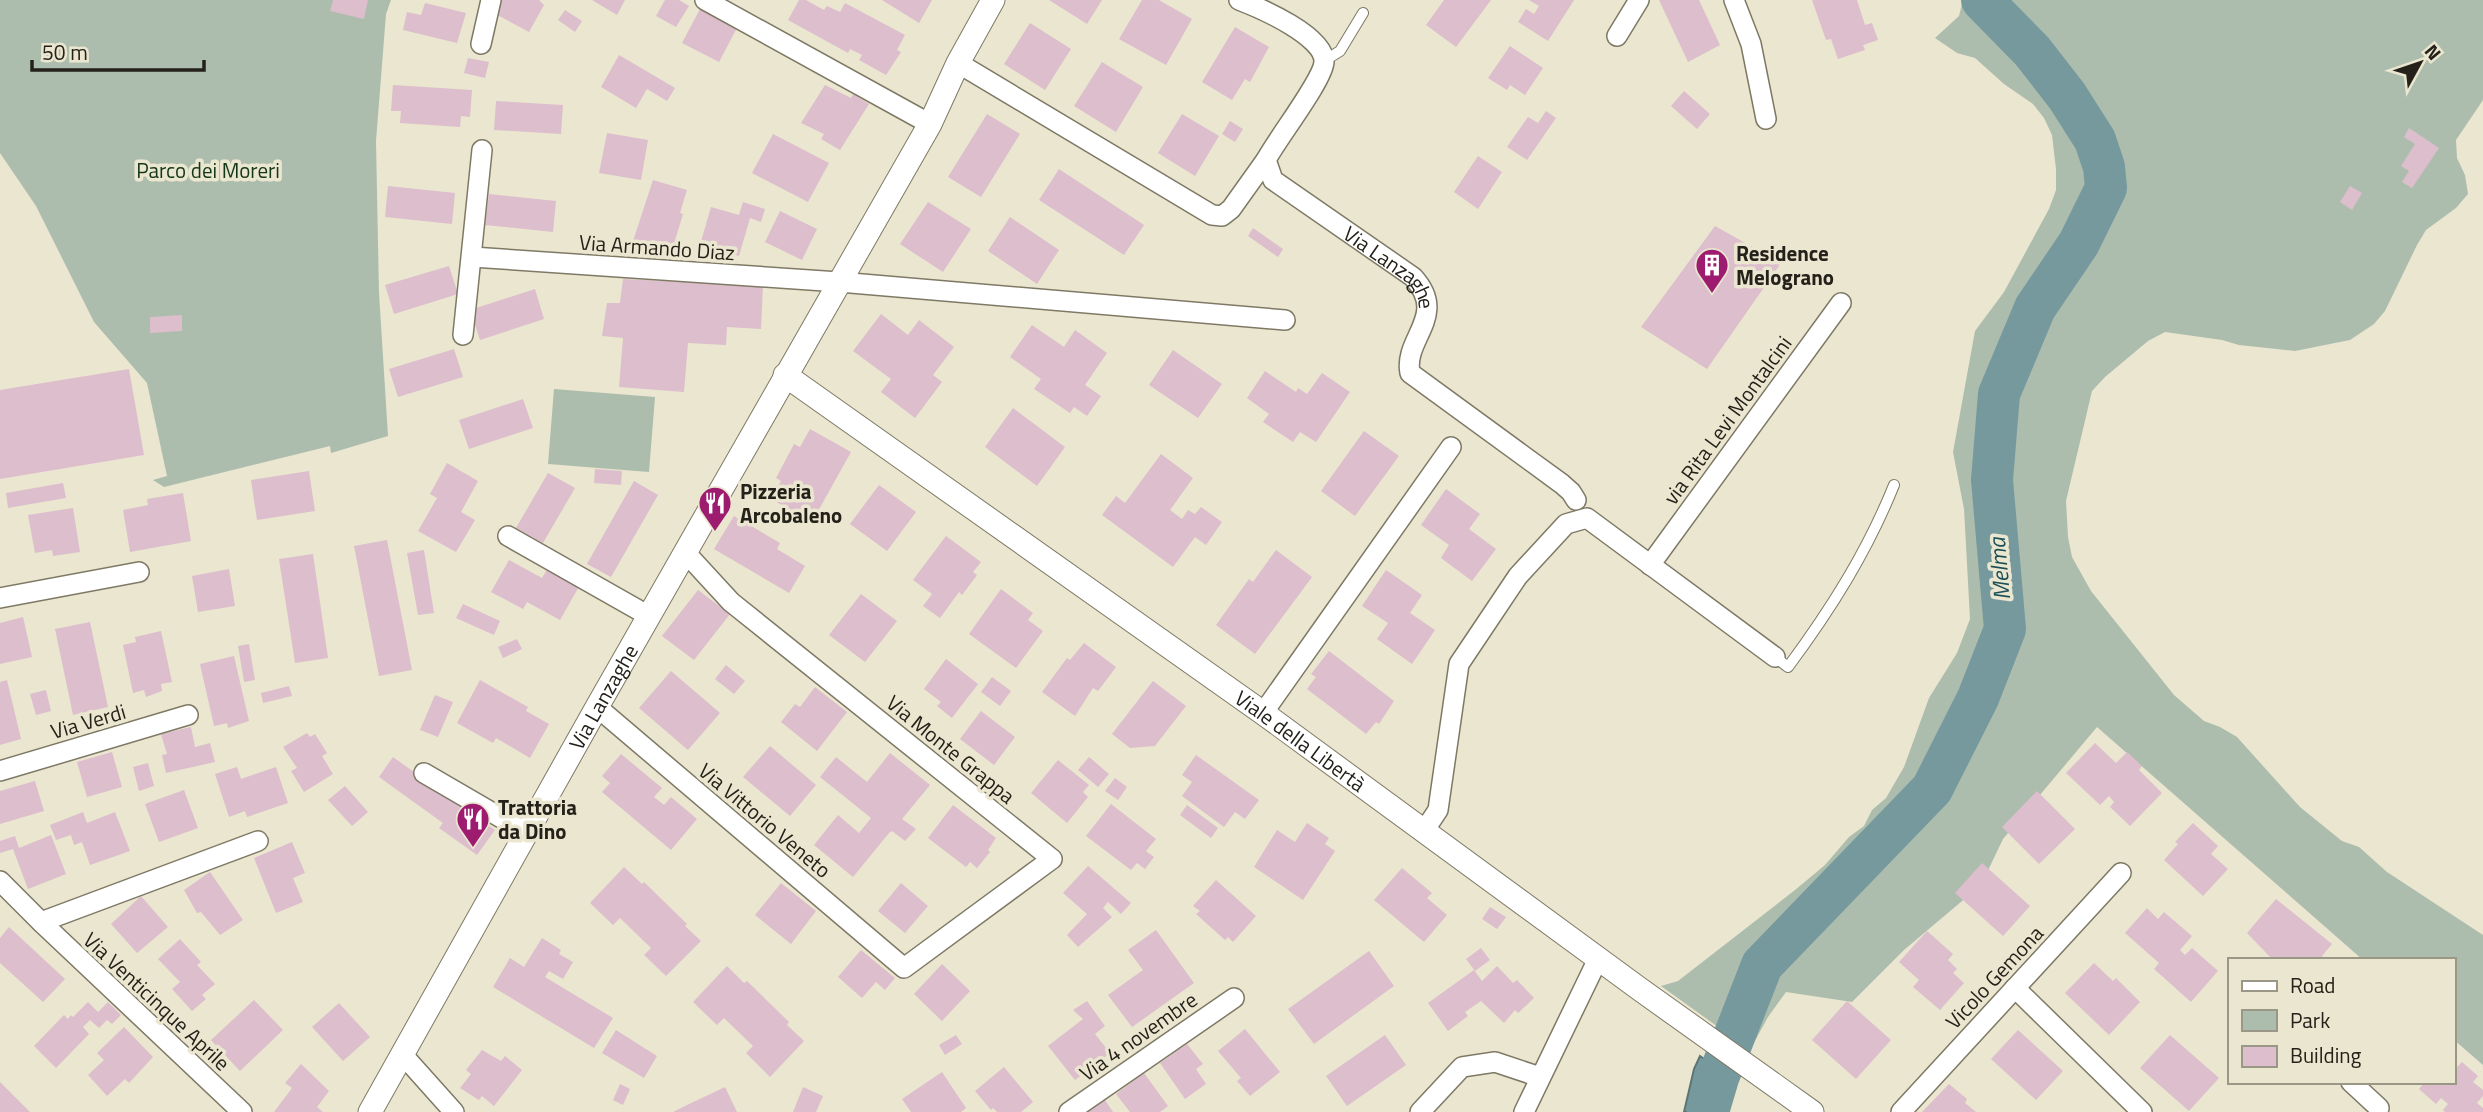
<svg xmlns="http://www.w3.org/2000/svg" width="2483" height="1112" font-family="'Titillium Web',sans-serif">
<rect width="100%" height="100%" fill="#ebe6d0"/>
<path fill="#adbdad" d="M0,0H391L386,14L376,141L379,293L388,436L331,453L330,446L164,487L153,480L167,476L147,383L94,322L36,206L0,153Z
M1963,0H2483V100L2456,140L2457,158L2465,175L2468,194L2456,208L2426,230L2417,245L2385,311L2374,324L2350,340L2295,351L2239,345L2222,340L2165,332L2148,341L2105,377L2092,391L2066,501L2068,537L2072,557L2091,591L2174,695L2204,721L2220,727L2237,737L2300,807L2342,841L2359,847L2387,872L2483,935V1065L2453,1039V960H2363L2097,727L2003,839L1981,885L1904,950L1852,1002L1786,992L1768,1017L1750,1050L1661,986L1678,981L1795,890L1825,865L1849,837L1864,826L1872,810L1886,798L1904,767L1929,698L1957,653L1970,619L1964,509L1953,452L1975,331L2004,292L2049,209L2056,190V169L2052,135L2044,118L2033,104L2004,84L1975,58L1957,53L1935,38L1959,16Z
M554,389L655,397L649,472L548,464Z"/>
<path fill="#76999e" stroke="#5d7576" stroke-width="2" d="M1700,1056L1736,1082L1726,1112H1684L1694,1069Z"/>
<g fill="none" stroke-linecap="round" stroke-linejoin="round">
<path stroke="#76999e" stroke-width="42" d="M1708,1112L1718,1078L1762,965L1932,789L1978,698L2005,629L1992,480L1999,394L2035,308L2079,243L2106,188L2104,167L2095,140L2067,96L2032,51L1982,0"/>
</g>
<path fill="#dcbecd" d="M333,0H368L364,19L330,11Z
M498,0H539L544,5L529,32L492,12Z
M592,0H625L617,15Z
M665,0H679L689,6L676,27L656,16Z
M799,0H806L824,10L827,6L840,12L845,3L905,35L897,50L901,52L886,75L859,60L862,55L850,49L848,53L788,20Z
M882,0H932L919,23Z
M1049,0H1102L1087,24Z
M1142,0H1159L1192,19L1166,65L1119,39Z
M1444,0H1491L1456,47L1426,25Z
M1529,0H1574L1548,41L1518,22L1526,9L1534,14L1539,6Z
M1659,0H1699L1720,45L1688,62Z
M1812,0H1857L1865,25L1872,23L1878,40L1863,45L1865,50L1838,59L1831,39L1826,40Z
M425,3L466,13L457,43L403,30L407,12L421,15Z
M701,7L738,26L719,62L682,43Z
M565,10L582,21L575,32L558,20Z
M1030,23L1071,49L1045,90L1004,64Z
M1235,27L1269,47L1250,82L1245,79L1232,100L1202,82Z
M1510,46L1543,68L1525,95L1510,85L1507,90L1488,78Z
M619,55L675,88L667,101L647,89L636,108L601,87Z
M468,58L489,62L485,78L464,73Z
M1102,62L1143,87L1116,132L1074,106Z
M393,85L472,90L470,117L461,116L460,127L400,123L401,111H391Z
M825,85L851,98L853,94L869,104L840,150L821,139L824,134L801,123Z
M1684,91L1710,114L1697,129L1671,106Z
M496,101L563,105L561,134L494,130Z
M1546,111L1556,118L1527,160L1507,147L1528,117L1538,123Z
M987,114L1020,134L981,197L948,177Z
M1182,114L1219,136L1195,176L1158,153Z
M1230,121L1243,129L1235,142L1222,134Z
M2409,128L2439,148L2412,188L2402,182L2409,171L2401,166L2415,144L2404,137Z
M607,133L648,140L641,180L599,173Z
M773,134L829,163L808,202L752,173Z
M1478,156L1502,172L1478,209L1454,192Z
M1059,169L1144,225L1124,255L1039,200Z
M653,180L687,190L680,213L683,214L673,247L652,240L650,246L633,241Z
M388,186L455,193L452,224L385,217Z
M2350,186L2362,193L2352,210L2340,202Z
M489,194L556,201L553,232L485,225Z
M743,202L765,209L761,222L750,218L739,256L700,245L711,207L739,215Z
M928,202L971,229L943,272L900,244Z
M780,211L817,229L802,260L765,242Z
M1010,217L1059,250L1037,284L988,251Z
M1715,226L1781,263L1707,369L1641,327Z
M1253,228L1283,249L1278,257L1248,236Z
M449,266L458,294L394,314L385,285Z
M623,279L763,286L761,329L727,327L726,345L688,343L684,392L619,387L623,338L602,336L607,303H620Z
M535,289L544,319L480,340L470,310Z
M881,314L908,335L919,320L954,347L933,375L942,382L915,418L881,392L891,379L853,351Z
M182,315V331L150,333V317Z
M1032,325L1064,347L1075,330L1107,353L1085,385L1101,396L1087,416L1074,407L1070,413L1034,389L1041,379L1010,357Z
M454,349L463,377L398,397L389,369Z
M1173,350L1222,384L1198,418L1149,385Z
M129,369L144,455L0,479V390Z
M1265,371L1296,392L1298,388L1307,394L1322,373L1350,392L1316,442L1300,432L1293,442L1263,422L1269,414L1247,398Z
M523,399L533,428L469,449L459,420Z
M1013,408L1065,447L1037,486L985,447Z
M810,429L851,452L812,522L771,499L781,481L776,478L794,444L800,447Z
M1364,431L1399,456L1355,516L1321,491Z
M1161,454L1193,478L1170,510L1182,519L1188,510L1195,514L1201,507L1222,522L1206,545L1195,537L1173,567L1102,515L1116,496L1125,503Z
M447,463L478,481L461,512L475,520L456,552L418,531L437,498L430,494Z
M595,469L622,471L621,485L594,483Z
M309,471L315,511L257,520L251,480Z
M548,473L575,488L543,543L516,528Z
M634,481L658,495L611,577L587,564Z
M63,483L66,498L8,508L6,493Z
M879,485L916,512L887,551L850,524Z
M1446,489L1480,514L1469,529L1496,549L1472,581L1441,558L1449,545L1421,525Z
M183,493L191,541L130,552L123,510L148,505L147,499Z
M73,508L80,552L53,556L52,550L35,553L28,515Z
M734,516L780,543L777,549L805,566L789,593L714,549Z
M946,536L981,562L973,572L977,575L962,595L959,592L940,618L923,606L932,594L913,580Z
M387,540L412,670L379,676L354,546Z
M424,550L434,613L418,615L407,553Z
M1276,550L1312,577L1255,654L1216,625L1249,579L1253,582Z
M313,554L328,658L295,663L279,559Z
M509,560L542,578L549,566L581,583L560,620L527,602L523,609L491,592Z
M229,569L235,606L198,612L192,576Z
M1386,570L1422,595L1410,613L1435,630L1412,664L1377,639L1388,623L1362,606Z
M1001,589L1033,613L1028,620L1043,631L1016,668L969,634Z
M698,590L730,614L694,660L662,636Z
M861,594L897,621L865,662L829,635Z
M463,604L500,621L494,635L456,618Z
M23,617L32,657L0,664V623Z
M90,622L108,707L73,715L55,629Z
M161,631L172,682L161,684L162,691L146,697L144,690L133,693L123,645L136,642L135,637Z
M517,639L522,649L503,658L498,647Z
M1084,643L1116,667L1098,691L1093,688L1075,716L1042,692L1067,658L1070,660Z
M249,644L255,680L244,682L238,646Z
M1329,651L1394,701L1379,724L1376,722L1366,734L1307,689L1316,677L1311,674Z
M234,656L249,721L228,728L227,723L214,726L200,664Z
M946,659L978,684L952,718L937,706L941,702L924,689Z
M726,665L745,681L734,694L715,679Z
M671,671L720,713L688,750L639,708Z
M992,677L1011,691L1000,706L981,692Z
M7,680L21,739L0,745V682Z
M480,680L528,707L526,711L549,724L530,758L496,738L493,743L457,723Z
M1153,681L1186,706L1155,746L1130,748L1112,734Z
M289,686L292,696L263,703L261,693Z
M815,687L847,712L817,751L781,722L795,704L800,707Z
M46,690L51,711L36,715L30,694Z
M435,695L453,702L438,737L420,730Z
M981,711L1015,737L994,765L960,739Z
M191,727L195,747L210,743L215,762L166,773L162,755L167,754L161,734Z
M307,733L310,737L315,734L327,753L322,756L333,774L304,792L291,771L297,768L283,747Z
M2095,743L2116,763L2127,752L2142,766L2139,770L2162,793L2130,826L2110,807L2114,802L2109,796L2100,805L2066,773Z
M770,746L816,785L790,816L743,777Z
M112,752L122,787L87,797L77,762Z
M890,753L930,785L902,819L916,829L905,841L892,831L889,833L853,877L814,845L838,815L859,833L871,818L820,777L836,757L867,782Z
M621,754L662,788L654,797L664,805L671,797L697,819L671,850L602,792L610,783L602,776Z
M1196,755L1259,800L1245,819L1235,812L1224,827L1182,796L1192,782L1182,775Z
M393,757L495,830L477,855L439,828L443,823L379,777Z
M1089,757L1109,774L1098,787L1078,770Z
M1058,760L1089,785L1083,792L1088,797L1067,823L1031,793Z
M148,763L154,786L139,791L133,767Z
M237,767L241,779L276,767L288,803L247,817L245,811L229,817L215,774Z
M1115,778L1127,787L1118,800L1105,791Z
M35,781L44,811L0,824V791Z
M345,786L368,812L352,826L328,800Z
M184,790L198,828L159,842L145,804Z
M2037,791L2075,829L2039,864L2002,827Z
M1111,804L1156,839L1146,851L1154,857L1145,869L1137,863L1131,870L1086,836Z
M953,805L996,838L988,850L990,852L977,868L970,862L966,867L928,838Z
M1187,805L1218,828L1211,838L1180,815Z
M83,812L87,823L115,812L130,851L90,865L82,842L74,845L71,835L56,840L50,825Z
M1307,823L1329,838L1325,844L1335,851L1303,900L1254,867L1277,830L1295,842Z
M2193,823L2218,846L2211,854L2228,869L2203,896L2164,860L2178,844L2175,842Z
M51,835L66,874L28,889L13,849L0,853V841L15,836L19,848Z
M292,842L305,873L293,878L303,902L276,913L254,858Z
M1982,863L2030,906L2003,936L1955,893Z
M1088,866L1131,903L1121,914L1108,902L1103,908L1112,917L1078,947L1067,935L1087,914L1063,893Z
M624,867L642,884L644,882L687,924L685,926L701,941L666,976L644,955L651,948L620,918L613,925L590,903Z
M1402,868L1432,893L1427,898L1447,915L1424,942L1374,900Z
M210,872L243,920L220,935L201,912L197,913L184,890Z
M1216,880L1256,916L1233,942L1228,937L1225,940L1196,914L1200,911L1193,906Z
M781,883L816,911L791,944L755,915Z
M901,883L928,906L905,933L878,911Z
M141,896L168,927L137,953L111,924Z
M2276,899L2332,944L2322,956L2324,958L2322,960H2279L2277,957L2273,960L2247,933Z
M1490,907L1506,917L1497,929L1482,919Z
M2147,908L2158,919L2164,912L2192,936L2180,950L2185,955L2192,948L2218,971L2191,1002L2154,969L2159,963L2125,933Z
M9,927L65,979L43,1002L0,963V938Z
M1156,930L1194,983L1132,1027L1108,995L1143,970L1128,950Z
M1927,931L1953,954L1948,960L1957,969L1953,973L1964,983L1940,1010L1913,987L1919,980L1899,962Z
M542,938L561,950L559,954L573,962L563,979L549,971L545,977L613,1018L594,1048L493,987L510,958L524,967Z
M180,939L201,962L197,965L215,984L202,995L206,999L192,1011L172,989L180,982L158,959Z
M1481,948L1490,960L1475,971L1466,959Z
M861,950L895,978L885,990L876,982L862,998L838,977Z
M1369,951L1394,986L1314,1044L1288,1009Z
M2094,963L2113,981L2116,978L2140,1002L2109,1035L2065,993Z
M942,964L970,991L942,1021L914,994Z
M727,966L744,983L747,981L789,1022L787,1025L804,1041L770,1077L746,1053L753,1046L724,1018L717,1025L693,1002Z
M1497,966L1513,983L1517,980L1534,998L1518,1013L1515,1010L1504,1023L1481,1001L1465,1012L1468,1016L1448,1031L1428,1003L1474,970L1482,981Z
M254,1000L283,1030L240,1071L211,1040Z
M1087,1001L1105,1026L1095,1034L1110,1053L1075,1080L1048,1046L1083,1019L1073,1010Z
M1847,1001L1891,1040L1856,1079L1812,1040Z
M88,1002L98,1012L108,1002L121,1015L112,1024L107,1020L99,1028L90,1020L83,1027L89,1034L56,1068L34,1046L64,1015L68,1019L71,1015L73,1017Z
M339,1003L370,1037L343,1061L312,1027Z
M124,1027L153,1057L129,1083L125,1079L107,1096L88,1075L104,1060L97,1053Z
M1245,1029L1280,1072L1250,1096L1237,1081L1241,1078L1218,1051Z
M616,1030L657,1056L644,1078L602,1053Z
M2018,1030L2063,1071L2036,1100L1991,1059Z
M956,1035L962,1044L945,1055L939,1045Z
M1385,1035L1406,1065L1347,1106L1326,1076Z
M2170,1035L2219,1078L2189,1111L2140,1068Z
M1187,1044L1203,1064L1196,1069L1206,1084L1185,1099L1160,1063Z
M482,1050L501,1061L505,1056L522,1070L494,1106L482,1096L479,1100L460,1088L471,1074L466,1070Z
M2462,1062L2478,1076L2473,1082L2483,1090V1096L2477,1103L2483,1108V1112H2445L2443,1110L2448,1104L2441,1098L2436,1104L2419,1089L2425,1082H2453V1071Z
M301,1064L329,1091L317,1107L323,1112H274L292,1088L285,1083Z
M1004,1067L1033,1102L1021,1112H997L993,1108L991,1110L975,1091Z
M942,1072L966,1108L961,1112H911L902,1099Z
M1144,1073L1168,1106L1160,1112H1130L1116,1094Z
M0,1082L30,1112H0Z
M620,1084L630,1089L623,1105L613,1100Z
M1949,1084L1967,1099L1965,1103L1976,1112H1922Z
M725,1087L737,1112H673L685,1106Z
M803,1087L823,1096L816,1112H793Z
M1105,1100L1113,1112H1088Z"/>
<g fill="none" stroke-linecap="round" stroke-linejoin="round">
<defs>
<path id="service" d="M1324,61L1340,51L1363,13
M1775,657L1788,667C1831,609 1867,552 1894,485"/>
<g id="minor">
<path d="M705,0L930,124"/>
<path id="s1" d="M1239,0C1260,8 1325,36 1324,62C1323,80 1277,139 1266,160L1273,180L1413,277C1449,316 1403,338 1410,373L1562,484L1571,492L1576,500"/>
<path d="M1734,0L1751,44L1766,119"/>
<path d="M1617,36L1639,0"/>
<path d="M481,44L491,0"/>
<path d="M958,63L1212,215L1222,216L1231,209L1266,160"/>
<path d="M472,257L839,282L1285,320"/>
<path d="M463,335L482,150"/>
<path d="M508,536L649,616"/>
<path d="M1650,565L1841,303"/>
<path d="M0,598L139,572"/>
<path d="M597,707L904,968L1052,859L731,602L685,552"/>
<path d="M1263,713L1451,447"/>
<path d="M0,771L188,715"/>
<path d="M424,773L527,833"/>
<path d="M1424,831L1438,810L1459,664L1518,576L1566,524L1587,518L1775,657"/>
<path d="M0,881L41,922L258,841"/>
<path d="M41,922L242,1112"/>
<path d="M2015,988L2142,1112"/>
<path d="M403,1055L454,1112"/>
<path d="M2351,1082L2379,1108"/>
<path d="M1069,1112L1234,998"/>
<path d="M1420,1112L1462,1067L1495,1062L1540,1077"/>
<path d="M1524,1112L1598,959"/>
<path d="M1901,1112L2121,873"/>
</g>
<g id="tertiary">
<path id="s2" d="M785,375L1263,713L1641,990L1812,1112"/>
<path id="s3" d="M370,1112L597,707L930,124L958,63L993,0"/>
</g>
</defs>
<use href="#service" stroke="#7e7965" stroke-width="12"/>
<use href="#minor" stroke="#7e7965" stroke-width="22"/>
<use href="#tertiary" stroke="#7e7965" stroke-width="25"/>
<use href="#service" stroke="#fff" stroke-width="10"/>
<use href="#minor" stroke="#fff" stroke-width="19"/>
<use href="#tertiary" stroke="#fff" stroke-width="23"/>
</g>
<defs>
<symbol id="building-pin" viewBox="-11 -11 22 30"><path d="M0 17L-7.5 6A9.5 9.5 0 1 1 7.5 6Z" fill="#9d1c6f" stroke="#ebe6d0"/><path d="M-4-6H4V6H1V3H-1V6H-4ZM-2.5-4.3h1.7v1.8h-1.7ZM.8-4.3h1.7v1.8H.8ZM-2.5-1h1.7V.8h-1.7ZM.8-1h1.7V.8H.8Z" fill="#fff"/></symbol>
<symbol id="restaurant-pin" viewBox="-11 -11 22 30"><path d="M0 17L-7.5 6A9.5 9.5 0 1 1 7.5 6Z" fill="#9d1c6f" stroke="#ebe6d0"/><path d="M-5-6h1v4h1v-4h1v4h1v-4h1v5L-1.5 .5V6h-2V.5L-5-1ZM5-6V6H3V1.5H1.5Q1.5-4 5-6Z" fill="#fff"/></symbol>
</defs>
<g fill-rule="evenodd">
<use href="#building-pin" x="1693" y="246" width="38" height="52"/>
<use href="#restaurant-pin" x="696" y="484" width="38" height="52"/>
<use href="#restaurant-pin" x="454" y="800" width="38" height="52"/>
</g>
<g text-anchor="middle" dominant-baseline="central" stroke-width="7" stroke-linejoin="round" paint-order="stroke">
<g font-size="21" fill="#143817" stroke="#ebe6d0">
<text x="208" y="170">Parco dei Moreri</text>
</g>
<g font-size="21" fill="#232119" stroke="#ebe6d0">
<text transform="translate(657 247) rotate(4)">Via Armando Diaz</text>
<text stroke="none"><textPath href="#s1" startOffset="392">Via Lanzaghe</textPath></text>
<text transform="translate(1727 420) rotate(-54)">via Rita Levi Montalcini</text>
<text stroke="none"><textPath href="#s3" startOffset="476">Via Lanzaghe</textPath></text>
<text transform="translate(88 721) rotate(-16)">Via Verdi</text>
<text stroke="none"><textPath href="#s2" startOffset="632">Viale della Libertà</textPath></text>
<text transform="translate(951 749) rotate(39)">Via Monte Grappa</text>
<text transform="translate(765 820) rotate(40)">Via Vittorio Veneto</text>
<text transform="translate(1994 977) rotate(-47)">Vicolo Gemona</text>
<text transform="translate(157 1001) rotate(43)">Via Venticinque Aprile</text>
<text transform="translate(1138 1036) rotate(-35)">Via 4 novembre</text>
</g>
<g font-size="21" font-weight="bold" fill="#232119" stroke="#ebe6d0" text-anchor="start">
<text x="1736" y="253">Residence<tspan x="1736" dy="24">Melograno</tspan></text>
<text x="740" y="491">Pizzeria<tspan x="740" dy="24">Arcobaleno</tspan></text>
<text x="498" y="807">Trattoria<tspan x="498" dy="24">da Dino</tspan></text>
</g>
<g font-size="23" font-style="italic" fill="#1b5057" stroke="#ebe6d0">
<text transform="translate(1999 569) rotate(-95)">Melma</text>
</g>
</g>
<rect x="2228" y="958" width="228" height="126" fill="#ebe6d0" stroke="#9b9787" stroke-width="2"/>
<rect x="2242" y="981" width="35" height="10" fill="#ffffff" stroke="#9b9787" stroke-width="2"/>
<text x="2290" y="993" font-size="21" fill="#232119">Road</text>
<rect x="2242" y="1010" width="35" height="21" fill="#adbdad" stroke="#9b9787" stroke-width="2"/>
<text x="2290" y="1028" font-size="21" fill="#232119">Park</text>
<rect x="2242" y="1046" width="35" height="21" fill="#dcbecd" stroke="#9b9787" stroke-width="2"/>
<text x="2290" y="1063" font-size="21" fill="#232119">Building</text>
<g transform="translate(2420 63) rotate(50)" stroke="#ebe6d0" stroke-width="5" paint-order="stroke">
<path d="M0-5L12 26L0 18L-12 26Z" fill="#232119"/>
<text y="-10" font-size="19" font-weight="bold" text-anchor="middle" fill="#232119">N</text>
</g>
<path d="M32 60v10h172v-10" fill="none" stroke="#232119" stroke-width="3.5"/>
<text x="42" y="60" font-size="21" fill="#232119" stroke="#ebe6d0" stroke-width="5" paint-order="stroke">50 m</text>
</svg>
